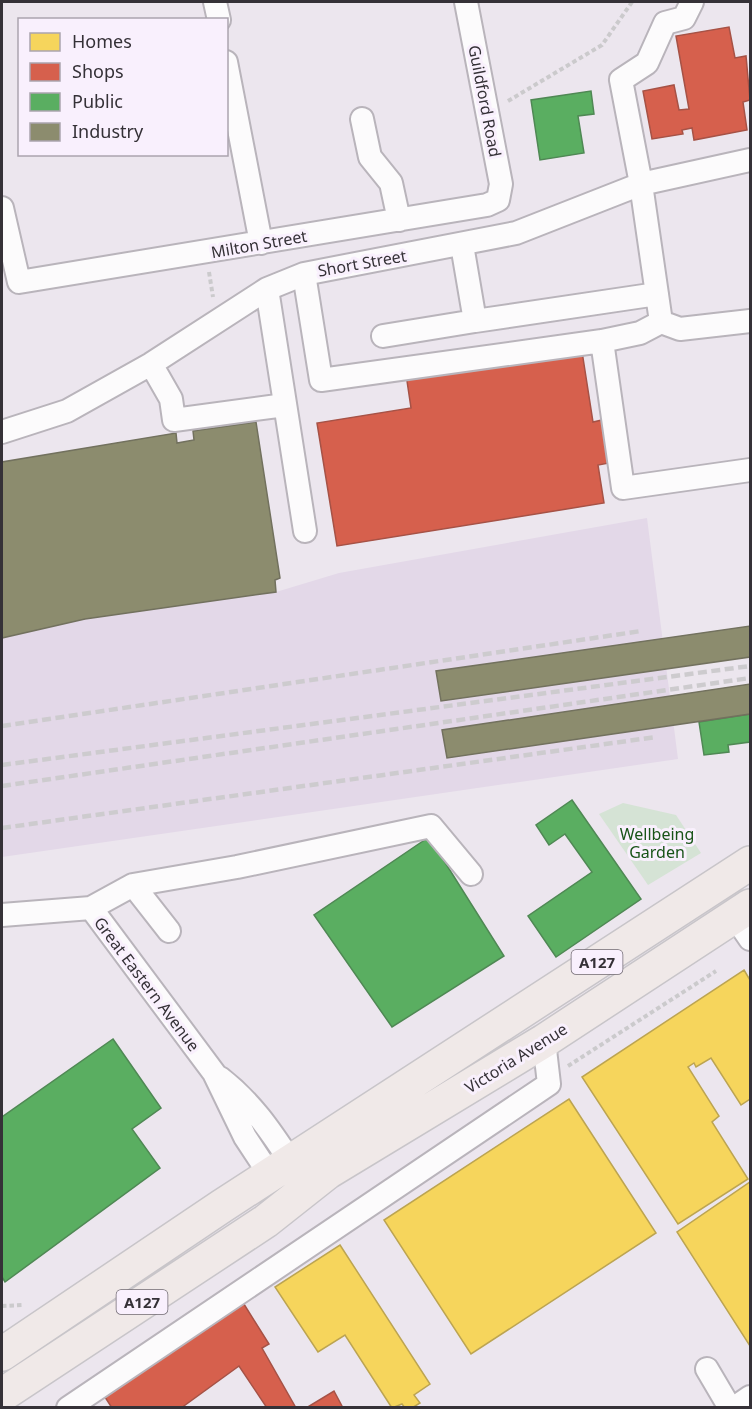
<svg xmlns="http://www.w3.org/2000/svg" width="752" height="1409" font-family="'Noto Sans',sans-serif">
<rect width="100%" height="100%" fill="#ece6ee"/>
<path fill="#e3d8e8" d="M647,518L678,759L2,857V638L85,619L276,592L339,573Z"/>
<path fill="#d5e3d5" d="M623,803L676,815L701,853L648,885L599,814Z"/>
<path fill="#f6d55c" stroke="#bca451" stroke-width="1.5" d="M744,970L750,980V1099L741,1105L711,1058L696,1067L694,1063L688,1067L719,1116L712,1122L748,1179L678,1224L582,1077Z
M569,1099L656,1233L471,1354L384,1220Z
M750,1182V1346L677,1232Z
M340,1245L430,1384L414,1395L420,1403L412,1408H405L402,1404L392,1408L345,1335L318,1352L275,1287Z"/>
<path fill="#d6604d" stroke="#a65246" stroke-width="1.5" d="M729,27L735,58L746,56L750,100L743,102L747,130L694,140L692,128L682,130L683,134L652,139L643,91L674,85L679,110L689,109L676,36Z
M581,345L593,422L602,420L609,463L598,465L604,503L337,546L317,423L411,408L406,374Z
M242,1301L269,1344L262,1348L296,1408H267L239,1366L181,1408H112L103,1394Z
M334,1391L343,1408H306Z"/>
<path fill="#5aae61" stroke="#4f8854" stroke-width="1.5" d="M591,91L594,114L578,116L584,153L540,160L531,100Z
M750,714V742L728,745L729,752L704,755L699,722Z
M572,800L641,899L556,957L528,916L592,872L565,834L549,845L536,825Z
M429,837L504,956L392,1027L314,915Z
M113,1039L161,1108L132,1129L160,1168L5,1282L2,1277V1117Z"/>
<path fill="#8c8c6e" stroke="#72715e" stroke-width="1.5" d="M256,422L280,578L275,580L276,592L85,619L2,638V462L176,433L177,443L194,440L193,431Z
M750,626V657L441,701L436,671Z
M750,684V714L447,758L442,730Z"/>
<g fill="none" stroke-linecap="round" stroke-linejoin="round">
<defs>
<path id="minor" d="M215,2L219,20
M692,2L684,18L665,23L647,63L621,80L641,184L661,322L680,329L750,321
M226,62L261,243
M362,119L370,157L391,183L399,220
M2,208L19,282L487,205L498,200L501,184L466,2
M304,274L321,380L602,341L640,333L661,322
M267,289L305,531
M475,321L657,294
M383,336L475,321L462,245
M602,341L623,488L750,470
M151,364L171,399L174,420L285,405
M2,432L67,411L151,364L267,289L304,274L516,233L641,184L750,160
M133,885L169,931
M91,908L133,885L237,867L431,826L471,874
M2,915L91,908L214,1073L245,1137L270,1175
M735,917L750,939
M220,1078C251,1102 270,1130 291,1162
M707,1369L730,1408
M68,1408L549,1084L544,1041
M734,1408L750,1397"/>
<path id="highway" d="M2,1354L222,1206L750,863
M2,1395L266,1221L328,1172L544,1041L750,906"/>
</defs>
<use href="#minor" stroke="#b9b4bb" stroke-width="26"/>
<use href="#highway" stroke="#c8c5c9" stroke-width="36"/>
<path stroke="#cbcacc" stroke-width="4" stroke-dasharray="4.5 3" stroke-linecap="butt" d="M508,101L602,45L632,2
M209,272L213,297
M568,1066L716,971
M2,1306L24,1305"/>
<use href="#minor" stroke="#fcfbfc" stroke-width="22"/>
<use href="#highway" stroke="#f0e9e8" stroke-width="33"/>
<path stroke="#cdcbce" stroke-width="4.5" stroke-dasharray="9 4.5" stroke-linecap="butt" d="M2,726L641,631
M2,765L750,666
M2,786L750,678
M2,828L656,737"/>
</g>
<g text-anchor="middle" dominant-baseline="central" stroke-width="6" stroke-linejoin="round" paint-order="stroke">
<g fill="#f9f0fd" stroke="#706a72" stroke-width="1.5">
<rect x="571.5" y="950" width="51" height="24" rx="4.5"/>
<rect x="116.5" y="1290" width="51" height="24" rx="4.5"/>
</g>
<g font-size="15" font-weight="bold" fill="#353137">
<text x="597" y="962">A127</text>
<text x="142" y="1302">A127</text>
</g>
<g font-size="16" fill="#353137" stroke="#f9f0fd">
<text transform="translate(485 101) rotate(79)">Guildford Road</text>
<text transform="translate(259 244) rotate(-10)">Milton Street</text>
<text transform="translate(362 263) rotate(-10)">Short Street</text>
<text transform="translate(147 984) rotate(53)">Great Eastern Avenue</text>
<text transform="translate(516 1058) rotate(-32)">Victoria Avenue</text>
</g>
<g font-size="16" fill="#185418" stroke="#f9f0fd">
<text x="657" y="834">Wellbeing<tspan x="657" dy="18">Garden</tspan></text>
</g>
</g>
<rect width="752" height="1409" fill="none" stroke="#353137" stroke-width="6"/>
<rect x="18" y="18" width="210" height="138" fill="#f9f0fd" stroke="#aba4ae" stroke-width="1.5"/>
<rect x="30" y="33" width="30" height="18" fill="#f6d55c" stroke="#aba4ae" stroke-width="1.5"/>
<text x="72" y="48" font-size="18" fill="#353137">Homes</text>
<rect x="30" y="63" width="30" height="18" fill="#d6604d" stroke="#aba4ae" stroke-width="1.5"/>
<text x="72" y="78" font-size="18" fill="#353137">Shops</text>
<rect x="30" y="93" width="30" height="18" fill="#5aae61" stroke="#aba4ae" stroke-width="1.5"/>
<text x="72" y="108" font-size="18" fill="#353137">Public</text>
<rect x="30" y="123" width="30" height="18" fill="#8c8c6e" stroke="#aba4ae" stroke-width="1.5"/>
<text x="72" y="138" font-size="18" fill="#353137">Industry</text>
</svg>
